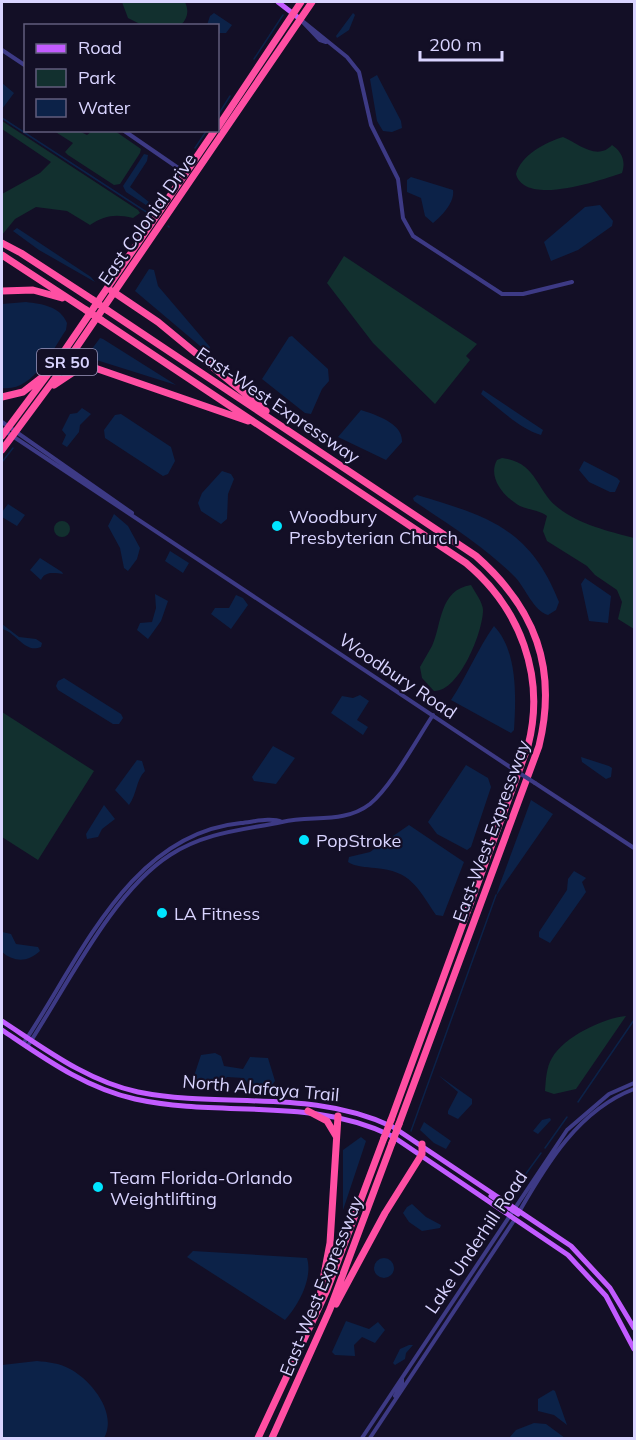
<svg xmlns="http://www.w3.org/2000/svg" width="636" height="1440" font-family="Mulish,sans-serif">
<rect width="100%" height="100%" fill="#130f26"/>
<path fill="#12302f" d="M122,2H185C189,11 188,18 181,25H142L128,18Z
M2,121L138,210L140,213L133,218C116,214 105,215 90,225L67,211L36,207L15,219L2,235V194L40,173L51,162L2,129Z
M54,131H79L87,135L92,131H115L141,149L140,153L120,184L114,185L68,155L65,152L73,143Z
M563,137C579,144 597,161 612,145C622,152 626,161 622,173C601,180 525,207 516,174C521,155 546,142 563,137Z
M344,256L477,344L466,356L470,360L435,404L373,343L327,283Z
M502,458C536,462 536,489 556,506C577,524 608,531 634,538V629L618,619L622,602L617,590L595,575L587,566L547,541L543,531L547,516C539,510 529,510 520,506C505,498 487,478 497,460Z
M54 529a8 8 0 1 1 16 0a8 8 0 1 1-16 0Z
M471,585C475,592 483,603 483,610C483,632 459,692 434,691L422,678L420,667C424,660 428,653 432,646C442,624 439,590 471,585Z
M2,712L94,771L38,860L2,837Z
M626,1016L576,1089L554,1094L545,1091C546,1080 546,1068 552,1058C564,1037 603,1018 626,1016Z"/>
<path fill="#0c2248" d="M214,13L232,25L226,33H220L218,36V26L207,25L210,16Z
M353,13L355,15L349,30L337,38L336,36Z
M377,75L401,121L402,128L392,132L383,131L377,121L370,79Z
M2,83L14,93L2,109Z
M144,154L148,155L147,161L130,187L149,202L146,205L126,192L123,186Z
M411,177L453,190C455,202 442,216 433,223L425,216L421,198L407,192V180Z
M600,205L613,221L612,226L578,250L551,261L544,242L585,207Z
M17,228L91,277L95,282L39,250L13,231Z
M149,269L154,270L158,286L210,347L209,350L206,351L135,291Z
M26,302C42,304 60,306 67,323L66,330C51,352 33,392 2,388V304Z
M292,336L328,369L329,381L322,389L311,414L305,413L262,379L289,337Z
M100,338L103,339L176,385L90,358L89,353Z
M483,390L543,430L541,435C518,428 499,408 481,394Z
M82,408L91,414L80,425L79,432L67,447L62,444L66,435L62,430L70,414L77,413Z
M361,410C376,415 403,423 402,442L386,460L338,437Z
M121,414L171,447L175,461L168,474L163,476L105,438L104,430L115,415Z
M584,461L617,478L620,481L615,492H610L589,482L579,470Z
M222,471L231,474L234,479L228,494L227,519L221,524L201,511L198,503L202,493Z
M417,495C487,516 530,528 559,602L556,610L548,615C533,610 526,589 515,577C484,546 449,525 414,501L413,498Z
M8,504L25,515L17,526L2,517V512Z
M114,514L128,526L140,548L137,559L128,571L124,568L120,548L108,526Z
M170,551L189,563L183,573L165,561Z
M40,558L62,572L63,574C54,573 45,571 41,580L30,570Z
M585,578L611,596L608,623L589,621L581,584Z
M155,594L168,601L161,621L148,639L137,630L140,623L152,622L156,608Z
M236,595L243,598L248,605L231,629L211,614L215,608H229Z
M2,624L19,637L36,639L42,643L41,647C25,654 16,632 2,629Z
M494,626C518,651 516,698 514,730L511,733L451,700C467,676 477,650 494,626Z
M64,678L121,714L123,718L119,724H113L58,690L56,686L58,681Z
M360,695L369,701L357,720L368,727L363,735L331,713L342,696L353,698Z
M273,746L295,758L276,784L254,781L252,777Z
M581,757L609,766L612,768L611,777L606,779L582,762Z
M137,760L142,761L145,771C136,780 137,794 129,805L115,790Z
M466,765L488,778L491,787L471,847L467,850L437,834L428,822Z
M531,800L553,814L496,896L500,884Z
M104,805L115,819L102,829L98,837L87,839L86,834Z
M409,825L464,862L443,916L436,915C417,887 411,871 375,868C366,867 356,867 348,862L349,857L370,852Z
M574,871L586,878L582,882L586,892L550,943L539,937V932L567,890L568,879Z
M2,932L11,934L16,944L38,947L40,951C28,962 15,963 2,952Z
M215,1053L221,1056L224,1066L243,1069L250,1057L268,1058L275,1081L271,1086H250L244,1078L227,1077L219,1084L195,1081L194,1076L201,1055Z
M438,1075L472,1099V1104L458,1119L448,1114V1111L458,1092Z
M550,1118L551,1120L538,1134L533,1131L542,1120Z
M424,1122L451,1141L446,1149L434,1143L420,1130Z
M361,1137L366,1141L343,1210V1150Z
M412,1204L426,1217L441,1225L440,1228L422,1231L409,1222L403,1213L407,1207Z
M193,1251L307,1258C313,1278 299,1305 285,1320L187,1257Z
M374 1268a10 10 0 1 1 20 0a10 10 0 1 1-20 0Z
M346,1321L369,1329L378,1322L385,1330L375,1343L362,1337L354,1345L355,1356L335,1355L332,1352Z
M409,1345H413L406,1353L405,1359L395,1365L393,1363L400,1349Z
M37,1361C48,1362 59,1363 70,1369C91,1380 118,1413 104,1438H2V1365Z
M553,1390L555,1391L567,1425L554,1415L538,1411V1399Z
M534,1423L546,1424L565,1438H509L516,1430Z"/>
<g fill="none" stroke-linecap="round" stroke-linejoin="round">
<path stroke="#0c2248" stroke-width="1.5" d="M254,59L283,15
M218,115L230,96
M2,118L151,215
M195,148L207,130
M168,226L169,227
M2,462L13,448
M578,1102L634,1020
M411,1131L496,895
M545,1148L567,1117
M509,1197L541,1153"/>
<path stroke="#3d3a85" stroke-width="4" d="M300,19L347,57L359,72L371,125L398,179L403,218L413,236L502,294H523L572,282
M301,20L320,40L326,42
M2,50L26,66
M123,130L187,174
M2,422L132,513
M2,429L513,769
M535,783L634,848
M23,1044C79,962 128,834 241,823C253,822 271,817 282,822
M27,1047C66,988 112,892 170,855C206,832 243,830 282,822C312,815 344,824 370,804C391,787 417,739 433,715
M519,1212C547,1163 579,1110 634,1089
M395,1396L402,1384V1378
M362,1438L567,1130L609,1094L634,1083
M370,1438L515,1219"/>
<path stroke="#c25bff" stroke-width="5" d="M278,2L300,19
M2,1021C45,1049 87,1081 138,1092C223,1109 312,1088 393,1127L571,1246L610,1288L634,1328
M2,1030C44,1058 85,1088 135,1099C221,1118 311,1096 392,1136L568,1255L606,1296L634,1349
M491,1196L518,1214"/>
<path stroke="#ff4fa3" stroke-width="7" d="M218,127L301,2
M2,243L21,253L93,300
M2,255L86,310
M2,291L33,290L62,298
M112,291L158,322L266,411
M107,310L476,556C535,608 558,668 539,746L399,1124
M101,320L466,563C520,608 546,676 528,746L391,1120
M54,385L75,371L95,368L248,421
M2,397L23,392L41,378
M2,436L54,366L215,130
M2,450L59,373L312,2
M308,1111L327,1121L336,1136
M319,1301L330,1243L338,1116
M336,1304L385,1213L422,1154V1144
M258,1438L327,1290L384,1138
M272,1438L330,1309L392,1143"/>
<path stroke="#3d3a85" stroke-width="4" d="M513,769L535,783"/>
<path stroke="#ff4fa3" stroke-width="7" d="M93,300L107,310
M86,310L101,320
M384,1138L391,1120
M392,1143L399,1124"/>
</g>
<g fill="#00e5ff" stroke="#130f26" stroke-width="2">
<circle cx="277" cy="526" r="6"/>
<circle cx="304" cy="840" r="6"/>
<circle cx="162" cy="913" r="6"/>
<circle cx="98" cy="1187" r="6"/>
</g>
<g text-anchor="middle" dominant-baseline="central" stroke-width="4.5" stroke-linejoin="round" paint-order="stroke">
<rect fill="#130f26" stroke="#9e99be" stroke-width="1.5" x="37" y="349" width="60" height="26" rx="4.5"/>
<g font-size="16" font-weight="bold" fill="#d9d4ff">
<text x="67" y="362">SR 50</text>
</g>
<g font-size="18" fill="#d9d4ff" stroke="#130f26">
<text transform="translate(147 219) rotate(-55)">East Colonial Drive</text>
<text transform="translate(278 405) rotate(34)">East-West Expressway</text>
<text transform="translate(398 676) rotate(34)">Woodbury Road</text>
<text transform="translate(491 831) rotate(-70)">East-West Expressway</text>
<text transform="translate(261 1088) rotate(5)">North Alafaya Trail</text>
<text transform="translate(476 1242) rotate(-56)">Lake Underhill Road</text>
<text transform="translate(321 1286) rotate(-68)">East-West Expressway</text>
</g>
<g font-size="18" fill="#d9d4ff" stroke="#130f26" text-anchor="start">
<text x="289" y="516">Woodbury<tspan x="289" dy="21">Presbyterian Church</tspan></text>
<text x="316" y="840">PopStroke</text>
<text x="174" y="913">LA Fitness</text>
<text x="110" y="1177">Team Florida-Orlando<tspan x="110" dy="21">Weightlifting</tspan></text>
</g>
</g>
<rect width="636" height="1440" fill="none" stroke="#d9d4ff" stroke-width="6"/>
<rect x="24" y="24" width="195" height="108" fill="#130f26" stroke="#625e7d" stroke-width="1.5"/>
<rect x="36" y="44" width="30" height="9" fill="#c25bff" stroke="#625e7d" stroke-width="1.5"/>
<text x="78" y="54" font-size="18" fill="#d9d4ff">Road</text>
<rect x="36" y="69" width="30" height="18" fill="#12302f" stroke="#625e7d" stroke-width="1.5"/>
<text x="78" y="84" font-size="18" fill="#d9d4ff">Park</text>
<rect x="36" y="99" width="30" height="18" fill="#0c2248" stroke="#625e7d" stroke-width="1.5"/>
<text x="78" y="114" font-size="18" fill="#d9d4ff">Water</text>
<path d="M420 51v9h82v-9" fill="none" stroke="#d9d4ff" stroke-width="3"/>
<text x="429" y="51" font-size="18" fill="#d9d4ff" stroke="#130f26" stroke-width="4.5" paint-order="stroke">200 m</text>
</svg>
